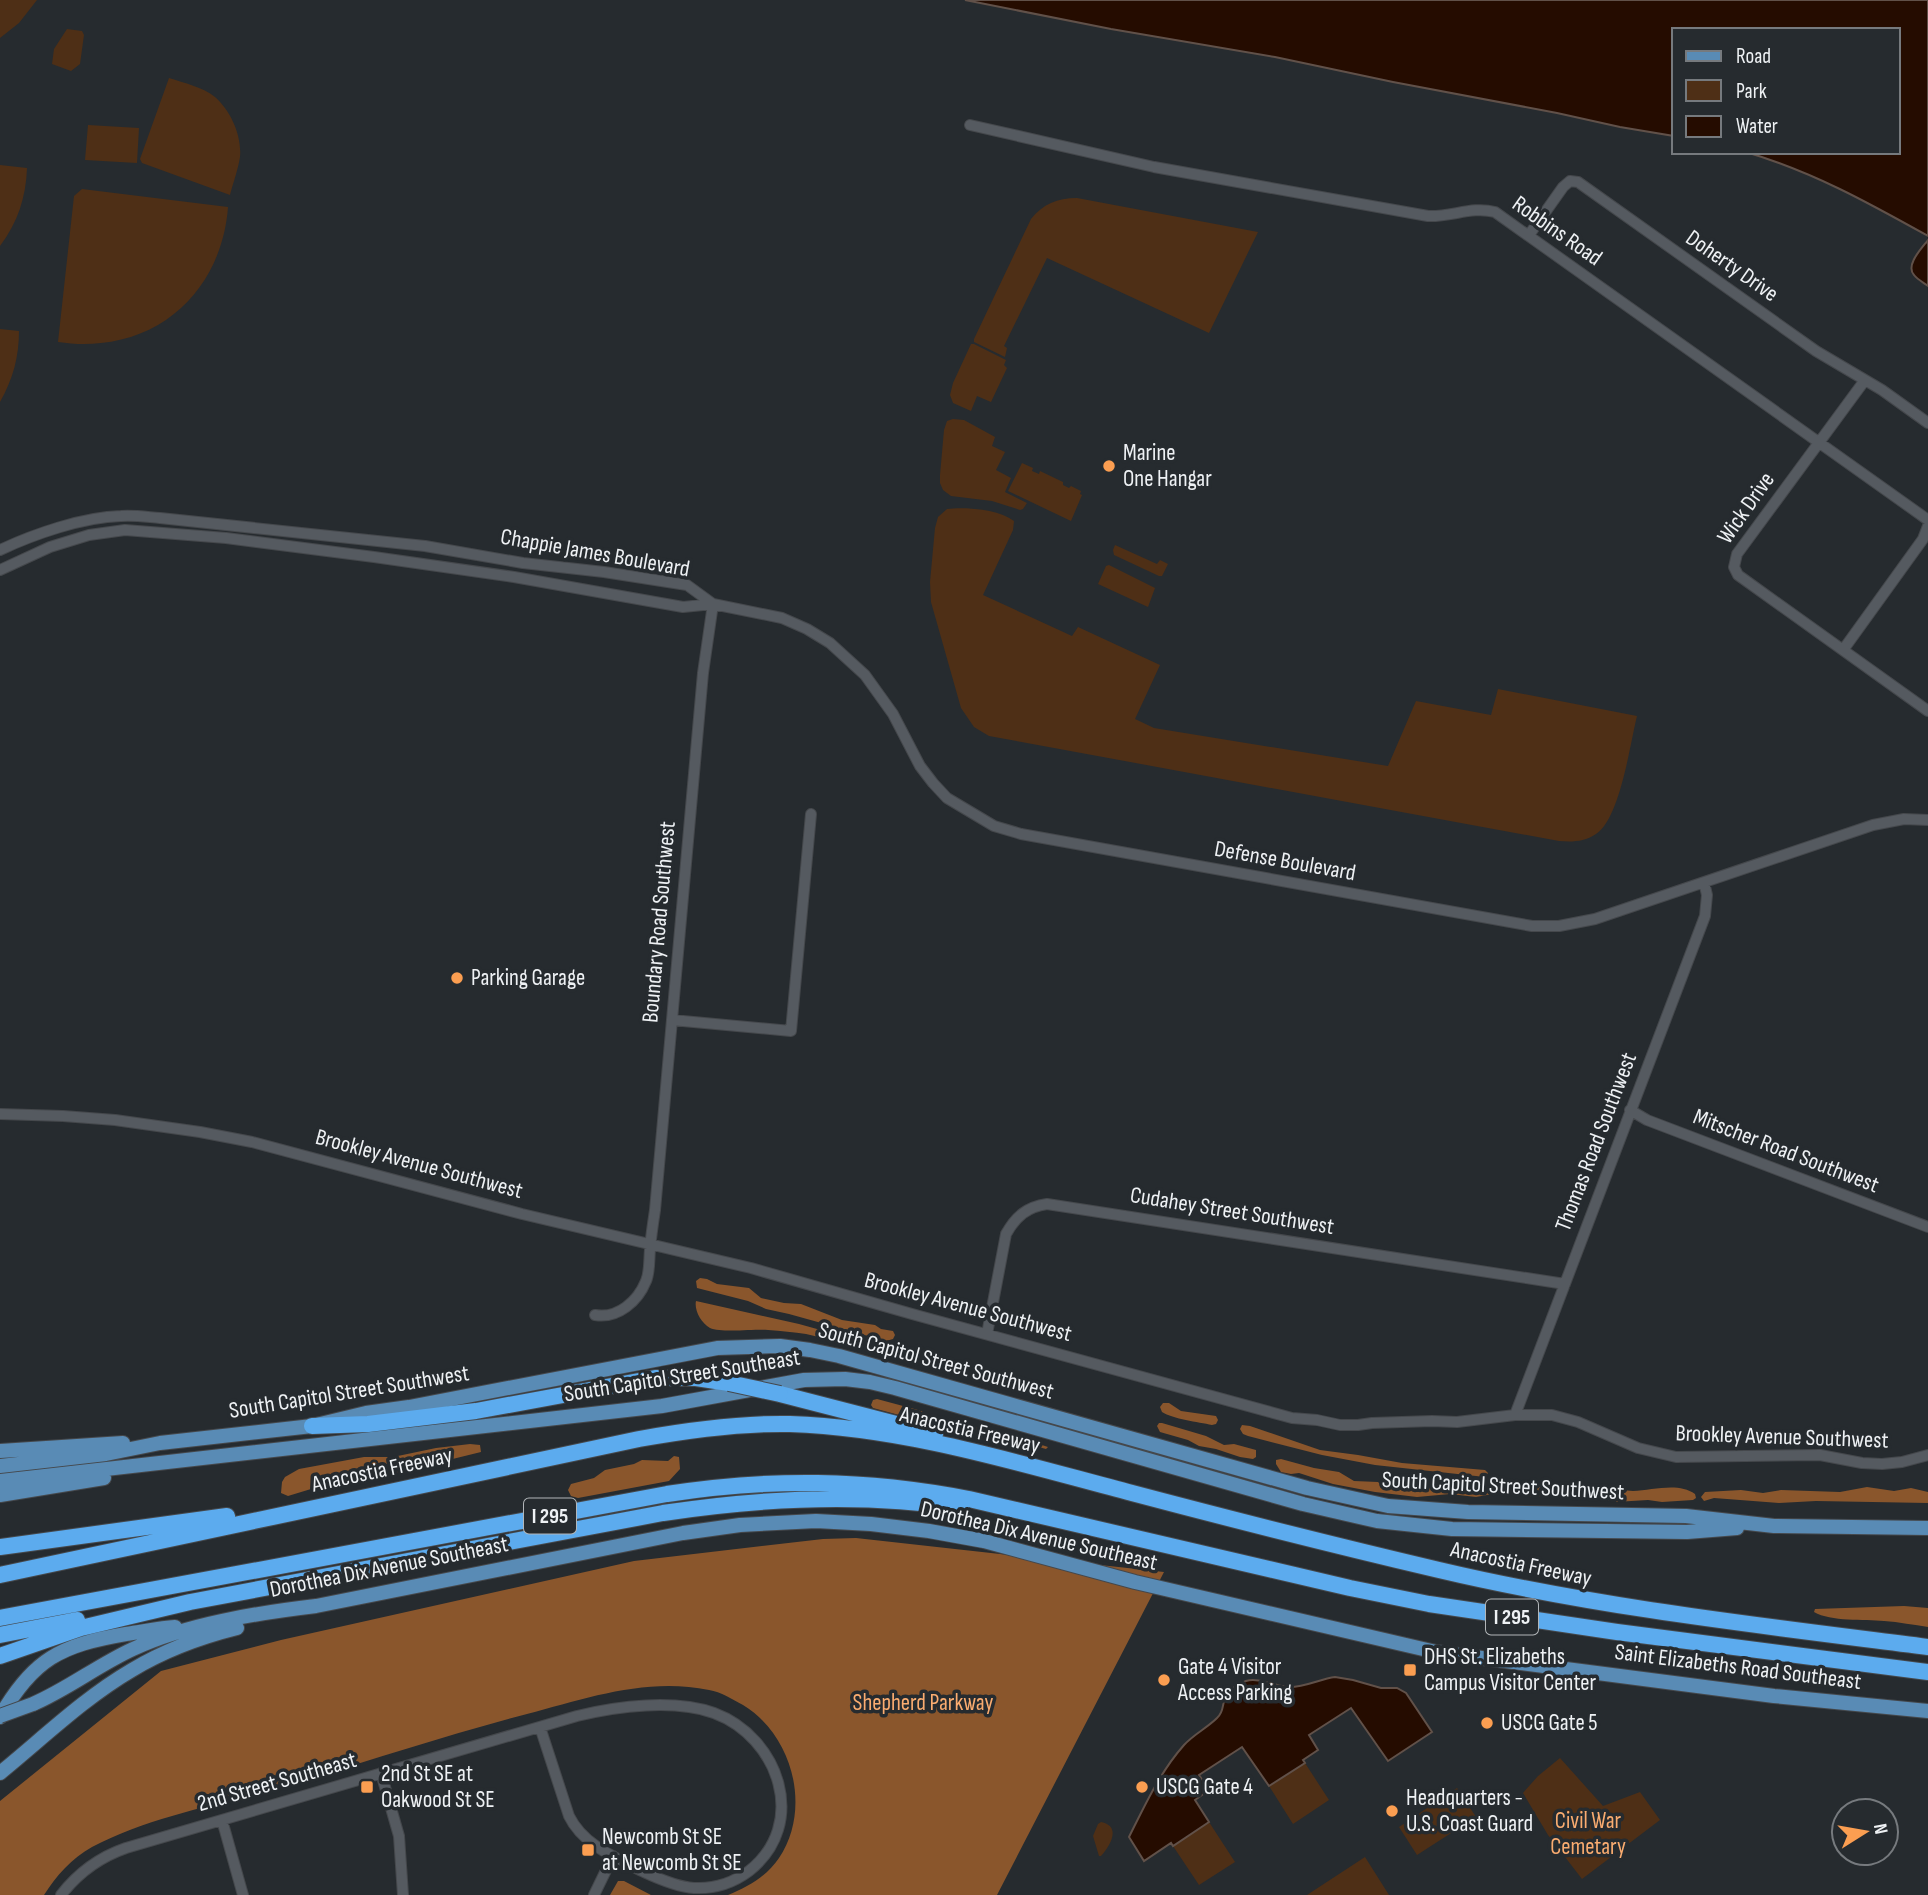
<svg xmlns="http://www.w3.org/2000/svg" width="1928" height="1895" font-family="'Sofia Sans Condensed',sans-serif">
<rect width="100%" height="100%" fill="#262b2f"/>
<path fill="#4e2f16" d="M0,0H37L19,23L0,38Z
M67,29L82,31L84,35L80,64L71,71L52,64L54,49Z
M169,78C184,83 203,87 215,97C231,111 242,136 240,157C238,170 233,183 230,195L142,163L140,159Z
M88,125L139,128L137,163L85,160Z
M0,165L27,168C26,197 18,222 0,246Z
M82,189L228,207C223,278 174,336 101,343C86,345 72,344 58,342L74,196Z
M1077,198L1258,232L1209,333L1047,258L1004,346L1007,348L1005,357L974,342V339L1031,219C1043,204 1057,198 1077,198Z
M0,329L19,331C19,357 13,379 0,402Z
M971,344H974L1006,360L1004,365L1007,368L991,402L977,396L971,411L953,403L950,395L953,383Z
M953,419L964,420L995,437L992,446L1005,452L996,470L1011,478L1005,492L1027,503L1023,509L1020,510L992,501L951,496L943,490L940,483V475L944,430L947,421Z
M1022,463L1033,468L1032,471L1039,474L1040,471L1063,482V485L1069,488L1071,486L1081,491L1080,494L1082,495L1071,521L1008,491Z
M947,509C966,507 998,509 1014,521L1013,530L983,595L1072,636L1078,627L1160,665L1135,719L1154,728L1388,766L1416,701L1491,715L1498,689L1637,716C1630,744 1620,819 1596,834C1584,842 1572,842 1559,841L989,736L974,727L961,708L931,602L930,582L935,528L938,517Z
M1115,545L1157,564L1160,560L1168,564L1162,576H1159L1114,555L1113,550Z
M1109,565L1155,588L1148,607L1098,584L1106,566Z
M1560,1758L1603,1806L1640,1792L1660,1820L1582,1879L1548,1835L1523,1793L1538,1776Z
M1305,1763L1329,1800L1293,1824L1269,1786Z
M1457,1788L1476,1817L1417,1855L1399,1827Z
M1101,1822C1122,1826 1110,1846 1101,1856H1099L1093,1836L1098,1824Z
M1209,1822L1235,1862L1199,1885L1173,1846Z
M1365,1857L1389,1895H1307L1310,1893Z"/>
<path fill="#8a562c" d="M700,1278L707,1279L717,1284L749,1288L761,1298L784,1303L801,1304L842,1320L875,1325L881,1329L893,1331L895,1335L893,1339L886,1341L789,1314L766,1309L748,1301L697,1288L696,1281Z
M696,1301L799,1324L871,1344L869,1347C847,1348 827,1338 806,1334C794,1332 781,1331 768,1330C754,1329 721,1333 710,1328C701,1323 694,1310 696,1301Z
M877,1399L918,1410L948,1422L1002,1432L1048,1447L1046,1449L1013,1440H1006L970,1434L873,1408L871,1405L873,1400Z
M1163,1403H1169L1181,1411L1216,1416L1218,1420L1216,1424L1212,1425C1198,1422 1173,1419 1162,1412L1160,1407Z
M1159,1423H1162L1206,1436L1224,1445L1234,1444L1256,1450V1457L1253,1459L1240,1457L1216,1449L1199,1446L1188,1440L1160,1432L1157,1426Z
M1242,1425L1250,1426L1320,1450L1358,1455L1402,1463L1485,1470L1488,1473L1485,1477L1375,1465L1322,1455L1248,1436L1243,1434L1240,1429Z
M470,1444L480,1445L481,1452L351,1484L323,1489H311L288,1496L281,1493L282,1482L285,1477L299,1469L364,1457H393L436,1448Z
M674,1456L679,1457L680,1469L669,1481L578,1498L571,1496L568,1490L571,1484L594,1478L605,1470L634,1464L642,1460L668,1461Z
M1281,1459L1314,1468L1339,1472L1354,1481L1378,1482L1382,1486L1388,1487L1416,1485L1425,1488L1449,1486L1474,1490L1489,1487L1546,1484L1550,1486L1553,1492L1551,1495L1532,1497L1498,1493L1476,1497L1450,1494L1417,1497L1375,1492L1333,1484L1299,1473L1291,1474L1281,1472L1276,1464V1460Z
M1588,1484C1596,1484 1604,1484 1611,1486C1619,1488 1625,1491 1633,1491C1653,1490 1679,1482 1695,1494L1696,1498L1693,1500L1662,1502L1648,1500L1615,1502L1565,1493L1564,1488L1567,1485Z
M1867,1487L1894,1491L1911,1488L1928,1492V1503L1816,1501L1779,1503L1714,1498L1704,1501L1701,1497L1705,1492L1741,1490L1763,1493L1781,1490L1840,1492Z
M856,1538L1164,1572L997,1895H728C748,1887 767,1876 779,1858C812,1809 793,1735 743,1705C732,1699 721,1692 709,1690C647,1677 587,1698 527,1714C447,1735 368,1761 289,1785C223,1804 153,1815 92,1847C72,1858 56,1876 44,1895H0V1801L161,1671L281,1640L634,1561L823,1539Z
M1904,1606L1928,1608V1627C1914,1625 1899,1622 1884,1621C1864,1619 1831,1622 1814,1612L1815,1609Z
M618,1881H624L651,1895H610Z"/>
<path fill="#250c00" stroke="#615149" stroke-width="2" d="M965,0H1928V236C1867,202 1813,172 1746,152H1898V30H1674V136L1620,127L1557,113L1393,82L1275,57L1111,29Z
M1928,240V286C1924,283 1917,279 1914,275C1905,265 1922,248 1928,240Z
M1335,1677L1353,1680L1381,1688H1397L1406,1693L1432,1732L1388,1761L1351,1708L1309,1735L1318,1750L1303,1760L1305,1763L1269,1786L1242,1747L1199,1775L1209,1790L1195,1800L1209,1822L1173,1846L1171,1843L1144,1861L1129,1837C1145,1805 1160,1772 1184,1745C1194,1734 1207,1728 1217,1718C1224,1712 1222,1705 1225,1698C1229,1690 1237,1684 1246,1681C1258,1677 1275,1686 1288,1687C1303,1688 1320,1679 1335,1677Z"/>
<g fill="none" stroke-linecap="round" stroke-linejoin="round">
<defs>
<path id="minor" d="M970,125L1154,167L1428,216C1452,217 1472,206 1495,212L1928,520
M1529,235L1563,187L1570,181L1578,182L1816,351L1882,390L1928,423
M1865,380L1737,554L1734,567L1738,575L1745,580L1928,711
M0,550C34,534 83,517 121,516C134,515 147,517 160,518L425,546L523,563L604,572L687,585L713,604
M0,570L50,547L89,535L125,530L226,538L374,557L514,577L683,607L713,604L782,618L807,629L830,643L865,675L893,714L920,766L933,783L947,798L994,826L1021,834L1532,926H1559L1595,919L1873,825L1904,819L1928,820
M1843,650L1923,539L1928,526
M672,1020L791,1031L811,814
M1630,1110L1647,1120L1928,1227
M0,1114L63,1116L115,1120L200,1132L252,1142L522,1214L751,1268L912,1314L1292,1418L1317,1420L1340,1425H1358L1372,1423L1432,1421L1457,1422L1515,1415H1552L1578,1422L1638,1448L1676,1457L1820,1455L1862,1463L1882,1464L1902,1462L1928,1455
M595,1315C618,1319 638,1301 646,1281C650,1272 649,1259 650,1249C651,1236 653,1223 655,1210L703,673L713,604
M987,1334L1006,1234C1016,1216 1027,1207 1047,1204L1565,1284
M1515,1415L1705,916L1707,895L1704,882
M381,1773L399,1836L403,1895
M222,1820L243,1895
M61,1895C78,1873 100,1857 126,1848L577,1716C618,1706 674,1699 714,1713C779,1737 809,1824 749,1871C733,1883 714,1889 694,1888C677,1887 659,1879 644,1872C616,1858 583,1845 569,1816L540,1727
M594,1895L613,1856"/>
<path id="major" d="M0,1451L123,1443
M0,1466L106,1454L160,1443L312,1426L366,1413L409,1407L717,1348L780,1346L810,1350L839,1356L1307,1488L1388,1506L1468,1512L1686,1516L1774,1526L1928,1528
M0,1481L662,1406L804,1380L845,1379L870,1382L895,1388L1303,1504L1377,1521L1452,1529L1687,1532L1737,1528
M0,1495L104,1478
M33,1704C68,1689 98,1665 133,1649C187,1624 257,1613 316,1606L683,1533L740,1525L816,1521L871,1524L929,1531L984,1541L1135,1582L1436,1652L1774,1696L1928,1711
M0,1717C33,1659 61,1645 126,1634C142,1632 159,1628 175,1627
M0,1773C43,1738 84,1698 132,1670C165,1650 201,1637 237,1628"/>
<path id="highway" d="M780,1394L935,1434
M312,1426L368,1424L476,1411L655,1378H696L729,1383
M0,1547L227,1516
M0,1575L639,1439C689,1430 739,1423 790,1424C907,1428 1021,1464 1132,1493C1234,1520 1337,1546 1439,1570C1600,1608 1764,1626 1928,1647
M0,1618L667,1494C771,1478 865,1479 969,1499L1350,1588L1429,1604L1617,1632L1928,1672
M0,1635L77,1620
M0,1656L81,1628L190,1602L663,1513C762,1498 862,1493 961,1508"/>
</defs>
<use href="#minor" stroke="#45484c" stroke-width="12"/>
<use href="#major" stroke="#45484c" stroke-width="16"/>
<use href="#highway" stroke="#45484c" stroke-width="18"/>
<use href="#minor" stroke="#555a60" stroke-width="10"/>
<use href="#major" stroke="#598bb5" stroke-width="14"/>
<use href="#highway" stroke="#5cabee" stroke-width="16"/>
<defs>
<path id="major-bridge" d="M0,1716L33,1704"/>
<path id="highway-bridge" d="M729,1383L780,1394"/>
</defs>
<use href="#major-bridge" stroke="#45484c" stroke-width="16" stroke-linecap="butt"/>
<use href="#highway-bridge" stroke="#45484c" stroke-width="18" stroke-linecap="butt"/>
<use href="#major-bridge" stroke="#598bb5" stroke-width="14"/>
<use href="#highway-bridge" stroke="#5cabee" stroke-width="16"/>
</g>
<g fill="#fb9e51" stroke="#262b2f" stroke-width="2.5">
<circle cx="1109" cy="466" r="7"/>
<circle cx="457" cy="978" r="7"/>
<rect x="1403" y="1663" width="14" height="14" rx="3.5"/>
<circle cx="1164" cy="1680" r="7"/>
<circle cx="1487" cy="1723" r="7"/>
<rect x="360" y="1780" width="14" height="14" rx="3.5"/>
<circle cx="1142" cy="1787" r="7"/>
<circle cx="1392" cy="1811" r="7"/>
<rect x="581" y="1843" width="14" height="14" rx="3.5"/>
</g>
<g text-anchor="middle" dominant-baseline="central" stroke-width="7" stroke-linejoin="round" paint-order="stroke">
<g fill="#262b2f" stroke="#b2b6b9" stroke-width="2">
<rect x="524" y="1498.5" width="52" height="35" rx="5"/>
<rect x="1486" y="1599.5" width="52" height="35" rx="5"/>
</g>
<g font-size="21" font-weight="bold" fill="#eef1f4">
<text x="550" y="1516">I 295</text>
<text x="1512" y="1617">I 295</text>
</g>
<g font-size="23" fill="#eef1f4" stroke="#262b2f">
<text transform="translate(1557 231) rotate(35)">Robbins Road</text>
<text transform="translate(1732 266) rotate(35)">Doherty Drive</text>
<text transform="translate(1746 508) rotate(-55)">Wick Drive</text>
<text transform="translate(595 553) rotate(10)">Chappie James Boulevard</text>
<text transform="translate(1285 861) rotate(10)">Defense Boulevard</text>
<text transform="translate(659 922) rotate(-85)">Boundary Road Southwest</text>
<text transform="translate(1596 1142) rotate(-69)">Thomas Road Southwest</text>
<text transform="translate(1786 1151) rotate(21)">Mitscher Road Southwest</text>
<text transform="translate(419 1164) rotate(15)">Brookley Avenue Southwest</text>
<text transform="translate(1232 1211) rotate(9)">Cudahey Street Southwest</text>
<text transform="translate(968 1307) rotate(15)">Brookley Avenue Southwest</text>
<text transform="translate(936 1361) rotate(15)">South Capitol Street Southwest</text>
<text transform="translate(682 1376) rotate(-9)">South Capitol Street Southeast</text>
<text transform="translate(349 1392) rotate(-9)">South Capitol Street Southwest</text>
<text transform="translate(970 1430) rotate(13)">Anacostia Freeway</text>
<text transform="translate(1782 1437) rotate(2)">Brookley Avenue Southwest</text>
<text transform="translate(382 1470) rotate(-12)">Anacostia Freeway</text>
<text transform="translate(1503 1486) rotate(3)">South Capitol Street Southwest</text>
<text transform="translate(1039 1536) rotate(13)">Dorothea Dix Avenue Southeast</text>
<text transform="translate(1521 1564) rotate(12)">Anacostia Freeway</text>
<text transform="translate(389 1567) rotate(-11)">Dorothea Dix Avenue Southeast</text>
<text transform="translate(1738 1667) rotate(7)">Saint Elizabeths Road Southeast</text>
<text transform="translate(277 1782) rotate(-16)">2nd Street Southeast</text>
</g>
<g font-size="23" fill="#eef1f4" stroke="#262b2f" text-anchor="start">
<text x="1123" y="453">Marine<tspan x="1123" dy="26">One Hangar</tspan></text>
<text x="471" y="978">Parking Garage</text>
<text x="1424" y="1657">DHS St. Elizabeths<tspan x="1424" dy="26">Campus Visitor Center</tspan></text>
<text x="1178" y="1667">Gate 4 Visitor<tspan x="1178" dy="26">Access Parking</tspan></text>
<text x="1501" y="1723">USCG Gate 5</text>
<text x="381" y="1774">2nd St SE at<tspan x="381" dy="26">Oakwood St SE</tspan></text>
<text x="1156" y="1787">USCG Gate 4</text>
<text x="1406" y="1798">Headquarters -<tspan x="1406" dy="26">U.S. Coast Guard</tspan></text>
<text x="602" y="1837">Newcomb St SE<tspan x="602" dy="26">at Newcomb St SE</tspan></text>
</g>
<g font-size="23" fill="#faac70" stroke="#262b2f">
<text x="923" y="1703">Shepherd Parkway</text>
<text x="1588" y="1821">Civil War<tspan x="1588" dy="26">Cemetary</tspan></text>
</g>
</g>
<rect x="1672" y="28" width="228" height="126" fill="#262b2f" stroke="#767a7e" stroke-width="2"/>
<rect x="1686" y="51" width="35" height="10" fill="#598bb5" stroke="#767a7e" stroke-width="2"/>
<text x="1736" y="63" font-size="21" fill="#eef1f4">Road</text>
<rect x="1686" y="80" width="35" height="21" fill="#4e2f16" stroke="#767a7e" stroke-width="2"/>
<text x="1736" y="98" font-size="21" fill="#eef1f4">Park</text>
<rect x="1686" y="116" width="35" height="21" fill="#250c00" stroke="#767a7e" stroke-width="2"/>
<text x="1736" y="133" font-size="21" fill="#eef1f4">Water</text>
<g transform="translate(1865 1832) rotate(79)"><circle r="33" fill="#262b2f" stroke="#767a7e" stroke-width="2"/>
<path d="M0-5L12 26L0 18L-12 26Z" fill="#fb9e51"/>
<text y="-10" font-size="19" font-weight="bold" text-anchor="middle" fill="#eef1f4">N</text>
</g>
</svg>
